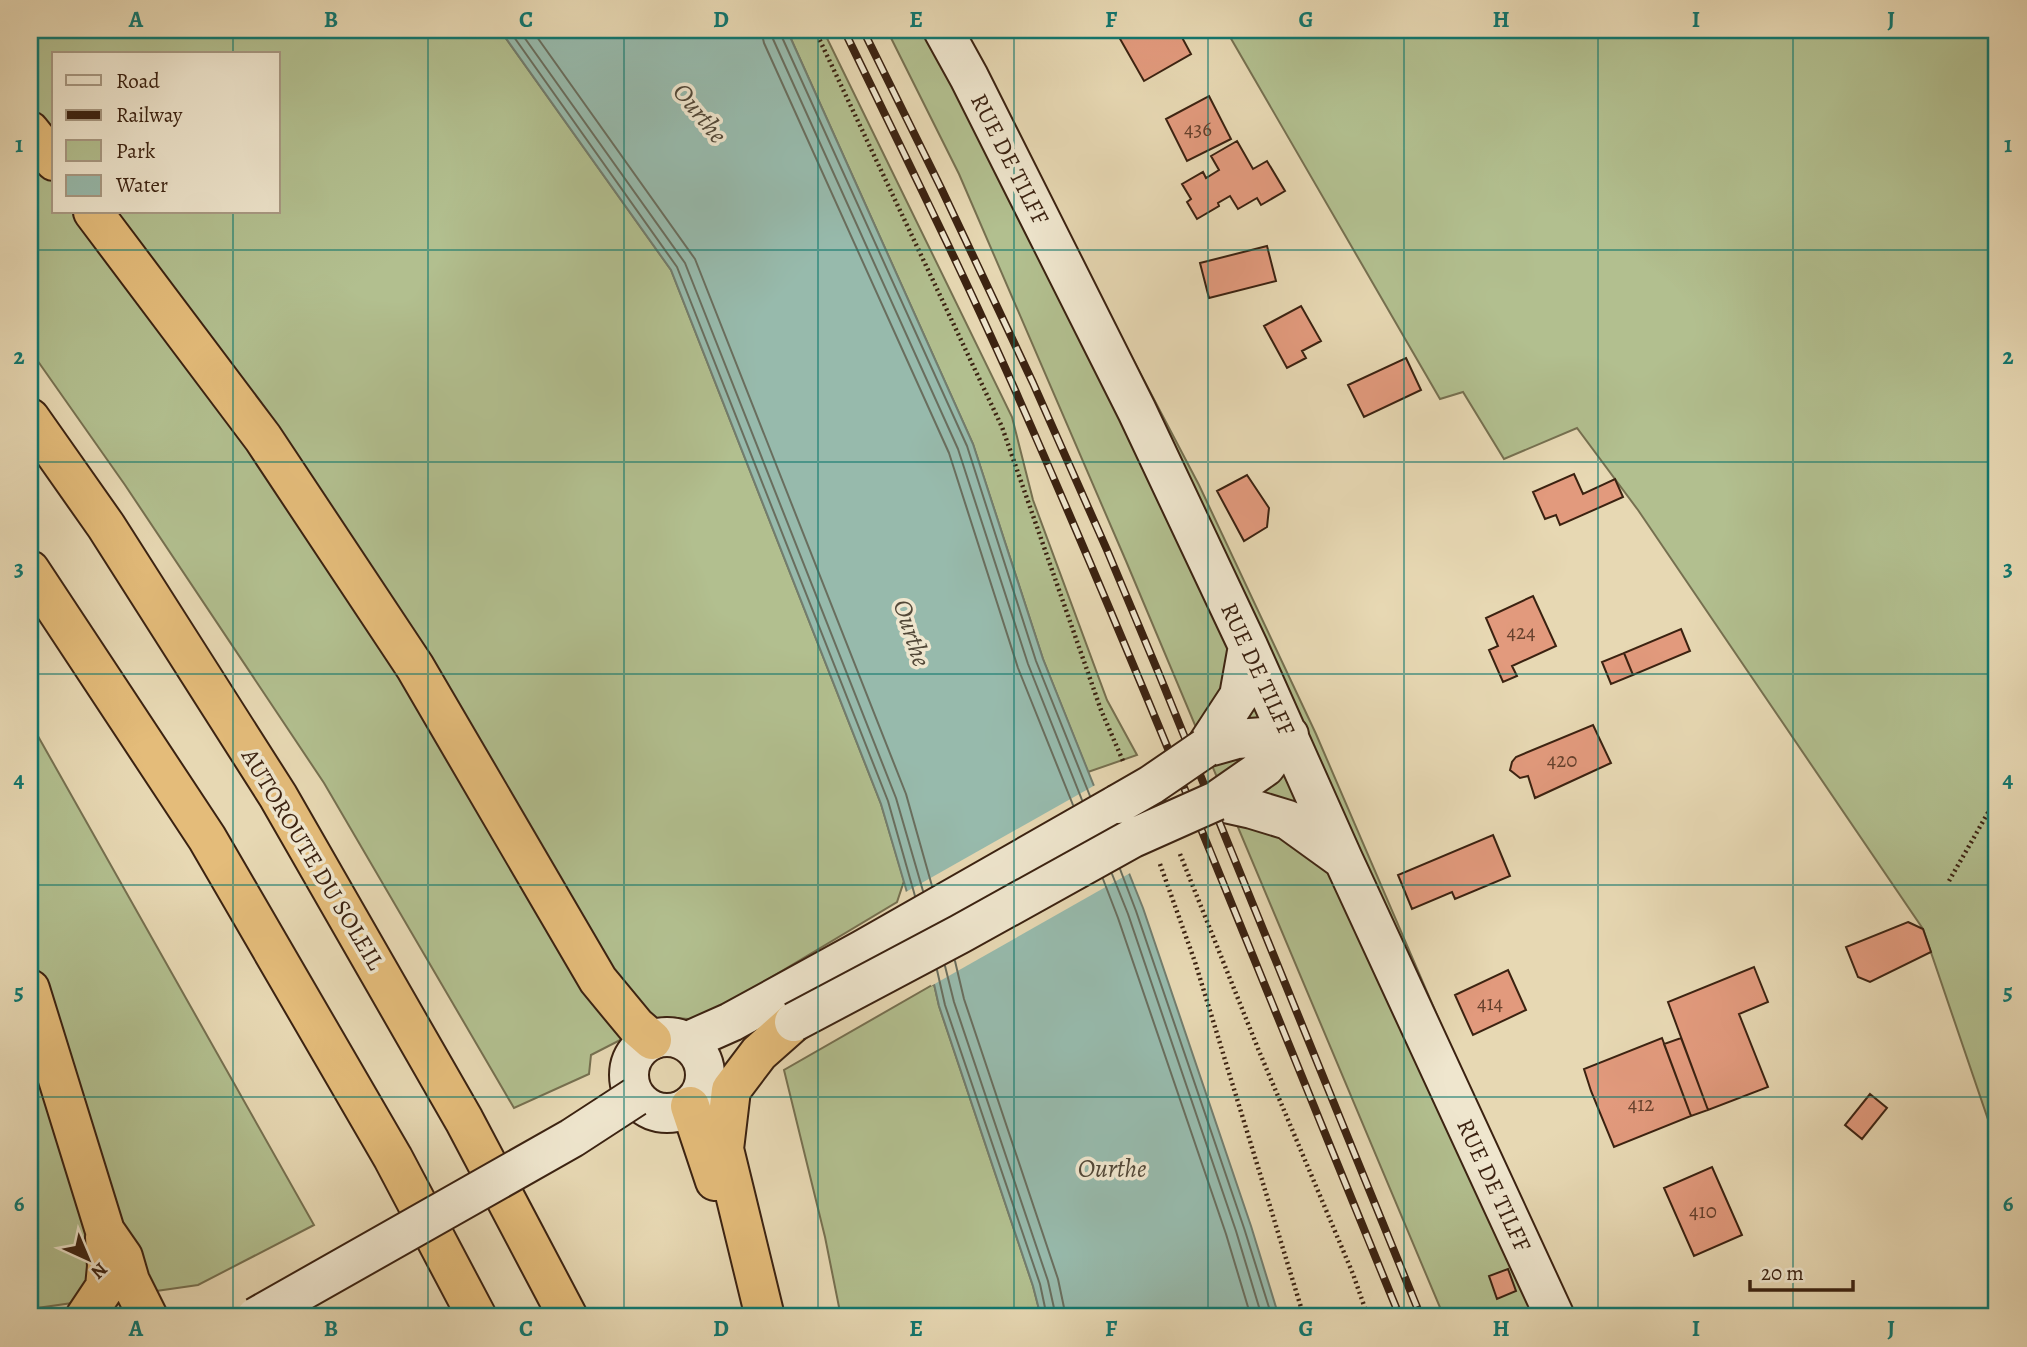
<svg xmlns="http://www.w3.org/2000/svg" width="2027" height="1347" font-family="Alegreya,serif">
<rect width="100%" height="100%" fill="#e7d8b3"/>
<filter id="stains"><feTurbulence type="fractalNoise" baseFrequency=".00286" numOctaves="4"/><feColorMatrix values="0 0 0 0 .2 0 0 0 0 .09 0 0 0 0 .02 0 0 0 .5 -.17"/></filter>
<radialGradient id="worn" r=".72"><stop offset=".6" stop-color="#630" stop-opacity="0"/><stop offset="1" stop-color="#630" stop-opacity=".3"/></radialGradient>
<path fill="#b2bf8f" stroke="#767050" stroke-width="2" fill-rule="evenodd" d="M30,30H500L671,270L881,804L904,881L897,902L700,1020L665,1017L591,1055L589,1074L514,1108L324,783L125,485L30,350ZM54,54H278V212H54Z
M787,30H823L1012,417L1033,500L1107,700L1137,755L1088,772L1043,659L973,444Z
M887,30H960L1199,485L1316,734L1567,1317H1444L1126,561L959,174Z
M1226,30H1997V1317H1988L1995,1140L1923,929L1638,510L1577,428L1504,459L1463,392L1440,399Z
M30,722L314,1225L198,1285L30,1309Z
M934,984L939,1006L1033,1286L1041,1317H841L825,1237L784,1070Z"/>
<path fill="#97baac" stroke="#727d6e" stroke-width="2" d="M500,30H787L973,444L1043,659L1143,908L1251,1226L1279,1317H1041L1033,1286L939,1006L934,984L881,804L671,270Z"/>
<path fill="#e7d8b3" d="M1097,784L1132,872L931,986L904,893Z"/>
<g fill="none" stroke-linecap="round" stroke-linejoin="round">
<path stroke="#696e5e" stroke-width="2" d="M509,30L677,267L888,801L915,896
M519,30L685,263L896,798L923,891
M532,30L695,259L906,794L932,886
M761,30L764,43L949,453L1018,668L1073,805
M772,30L773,39L958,449L1028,664L1082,800
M781,30V35L967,446L1036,661L1090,796
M1120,869L1136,911L1244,1228L1272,1317
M1112,874L1128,914L1236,1231L1262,1317
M1103,879L1118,918L1226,1234L1251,1317
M955,961L964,999L1058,1279L1066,1317
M945,966L954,1002L1048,1281L1056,1317
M937,970L945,1005L1040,1284L1047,1317"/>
</g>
<path fill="#e29a7d" stroke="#3b2211" stroke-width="2" d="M1115,30H1178L1191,54L1144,81Z
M1209,96L1231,139L1187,161L1166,119Z
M1237,141L1253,169L1267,161L1285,191L1261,205L1257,198L1238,209L1230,196L1218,203L1219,206L1197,219L1187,202L1191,199L1182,184L1203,172L1206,178L1219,170L1211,156Z
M1267,246L1276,281L1209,298L1200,263Z
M1301,306L1321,341L1302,351L1306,358L1287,368L1264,326Z
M1406,358L1421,390L1364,417L1348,385Z
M1574,474L1583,494L1615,479L1623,497L1560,525L1556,515L1545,519L1533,492Z
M1247,475L1269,508L1267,527L1244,541L1217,491Z
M1533,596L1556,646L1512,666L1517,676L1503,682L1489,650L1498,646L1486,618Z
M1681,629L1690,651L1633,675L1624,653Z
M1624,653L1633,675L1611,684L1602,662Z
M1593,725L1611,763L1535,798L1528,776L1520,778L1510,770L1512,762L1516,757Z
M1493,835L1510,876L1455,899L1452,892L1412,909L1398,875Z
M1908,922L1923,929L1931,952L1870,982L1858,977L1846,947Z
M1754,967L1768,1002L1739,1014L1768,1087L1708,1110L1668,1002Z
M1508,970L1526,1010L1473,1035L1455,995Z
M1662,1038L1691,1116L1614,1147L1591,1091L1584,1069Z
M1681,1038L1708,1110L1691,1116L1664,1044Z
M1870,1094L1887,1108L1862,1139L1845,1125Z
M1712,1167L1742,1235L1694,1256L1664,1188Z
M1508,1269L1516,1291L1497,1299L1489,1276Z"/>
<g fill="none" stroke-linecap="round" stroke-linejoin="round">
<defs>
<path id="secondary" d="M943,30L969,77L1137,411L1248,646L1343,859L1555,1317
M1205,748L1239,696L1248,646
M1205,748L1237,739L1289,735
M1216,801L1252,809L1288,820L1342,859
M1216,801L1265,767L1289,735
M629 1075a38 38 0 1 1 76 0a38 38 0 1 1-76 0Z
M686,1042L731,1022L864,949L1118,804"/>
<path id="motorway" d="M30,131L54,161
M93,212L263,438L415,667L598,980L636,1026L652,1040
M30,418L106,526L278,796L464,1120L568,1317
M30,570L207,838L393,1158L477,1317
M30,989L105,1231L123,1257L130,1281L148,1317
M690,1106L715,1181
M85,1317L105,1287L107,1266L105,1237
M765,1317L724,1149L731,1090L759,1053L794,1022"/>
</defs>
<use href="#secondary" stroke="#3b2211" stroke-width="42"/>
<use href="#motorway" stroke="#3b2211" stroke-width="42"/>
<path stroke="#3b2211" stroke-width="4.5" stroke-dasharray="2 3.5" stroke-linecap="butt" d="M815,30L1002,427L1101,710L1123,761
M1180,854L1259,1051L1353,1274L1368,1317
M1160,864L1195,962L1304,1317
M1949,881L1997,797"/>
<use href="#secondary" stroke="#efe6ce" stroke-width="38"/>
<use href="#motorway" stroke="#e4bc7a" stroke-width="38"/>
<defs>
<path id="rail" d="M844,30C903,152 964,274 1019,399C1153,702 1274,1011 1400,1317
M863,30L941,188L1033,383L1107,550L1159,674L1421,1317"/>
</defs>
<use href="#rail" stroke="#3b2211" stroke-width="8"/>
<use href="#rail" stroke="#efe6ce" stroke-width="5" stroke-dasharray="16" stroke-linecap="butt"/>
<defs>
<path id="secondary-bridge" d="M1118,804L1151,785L1205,748
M794,1022L960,934L1133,838L1216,801
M256,1317L572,1138L635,1097"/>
</defs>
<use href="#secondary-bridge" stroke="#3b2211" stroke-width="42" stroke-linecap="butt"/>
<use href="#secondary-bridge" stroke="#efe6ce" stroke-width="38"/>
</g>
<path fill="none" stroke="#0f766e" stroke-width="2" stroke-opacity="0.55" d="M233,30V54M428,30V1317M624,30V1317M818,30V1317M1014,30V1317M1208,30V1317M1404,30V1317M1598,30V1317M1793,30V1317M233,212V1317M30,250H1997M30,462H1997M30,674H1997M30,885H1997M30,1097H1997"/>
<g text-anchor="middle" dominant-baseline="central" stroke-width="7" stroke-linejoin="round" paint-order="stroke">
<g font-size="21" fill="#65402c">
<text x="1198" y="129">436</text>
<text x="1521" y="632">424</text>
<text x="1562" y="760">420</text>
<text x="1490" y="1003">414</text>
<text x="1641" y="1104">412</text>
<text x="1703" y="1211">410</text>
</g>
<g font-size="24" fill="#3b2211" stroke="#efe6ce">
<text transform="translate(1010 159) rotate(63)">RUE DE TILFF</text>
<text transform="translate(1258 669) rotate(65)">RUE DE TILFF</text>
<text transform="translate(313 859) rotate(59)">AUTOROUTE DU SOLEIL</text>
<text transform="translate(1494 1185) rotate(65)">RUE DE TILFF</text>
</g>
<g font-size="26" font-style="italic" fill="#524838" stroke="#efe6ce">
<text transform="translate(700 113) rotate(51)">Ourthe</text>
<text transform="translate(912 633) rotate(72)">Ourthe</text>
<text x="1112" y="1168">Ourthe</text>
</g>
</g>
<rect width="2027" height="1347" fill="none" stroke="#e7d8b3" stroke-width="77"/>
<rect x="52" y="52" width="228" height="161" fill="#efe6ce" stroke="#a79882" stroke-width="2"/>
<rect x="66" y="75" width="35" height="10" fill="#efe6ce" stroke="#a79882" stroke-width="2"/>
<text x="116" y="88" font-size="21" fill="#3b2211">Road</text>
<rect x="66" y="110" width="35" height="10" fill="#3b2211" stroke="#a79882" stroke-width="2"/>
<text x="116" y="122" font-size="21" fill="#3b2211">Railway</text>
<rect x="66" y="140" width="35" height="21" fill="#b2bf8f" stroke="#a79882" stroke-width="2"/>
<text x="116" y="158" font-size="21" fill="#3b2211">Park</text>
<rect x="66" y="175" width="35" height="21" fill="#97baac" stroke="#a79882" stroke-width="2"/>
<text x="116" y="192" font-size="21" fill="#3b2211">Water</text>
<g transform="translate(88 1259) rotate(136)" stroke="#efe6ce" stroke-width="5" paint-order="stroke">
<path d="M0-5L12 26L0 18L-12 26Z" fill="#3b2211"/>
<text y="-10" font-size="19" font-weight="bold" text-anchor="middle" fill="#3b2211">N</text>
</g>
<path d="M1750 1280v10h103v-10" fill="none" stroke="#3b2211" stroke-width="3.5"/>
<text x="1761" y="1280" font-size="21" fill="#3b2211" stroke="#efe6ce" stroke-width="5" paint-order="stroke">20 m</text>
<rect x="38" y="38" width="1950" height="1270" fill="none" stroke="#0f766e" stroke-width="2.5"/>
<g font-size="23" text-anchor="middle" font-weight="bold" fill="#0f766e">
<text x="136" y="27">A</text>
<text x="331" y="27">B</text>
<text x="526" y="27">C</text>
<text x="721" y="27">D</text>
<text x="916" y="27">E</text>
<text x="1111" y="27">F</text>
<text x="1306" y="27">G</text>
<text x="1501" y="27">H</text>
<text x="1696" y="27">I</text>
<text x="1891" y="27">J</text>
<text x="19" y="152">1</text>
<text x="2008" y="152">1</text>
<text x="19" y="364">2</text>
<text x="2008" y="364">2</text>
<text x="19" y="576">3</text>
<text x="2008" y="576">3</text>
<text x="19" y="787">4</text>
<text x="2008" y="787">4</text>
<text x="19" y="999">5</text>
<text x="2008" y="999">5</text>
<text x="19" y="1211">6</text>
<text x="2008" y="1211">6</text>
<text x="136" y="1336">A</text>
<text x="331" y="1336">B</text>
<text x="526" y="1336">C</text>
<text x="721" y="1336">D</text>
<text x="916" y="1336">E</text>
<text x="1111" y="1336">F</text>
<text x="1306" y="1336">G</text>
<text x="1501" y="1336">H</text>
<text x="1696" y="1336">I</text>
<text x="1891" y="1336">J</text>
</g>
<rect width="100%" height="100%" filter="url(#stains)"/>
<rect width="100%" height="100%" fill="url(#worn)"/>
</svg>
